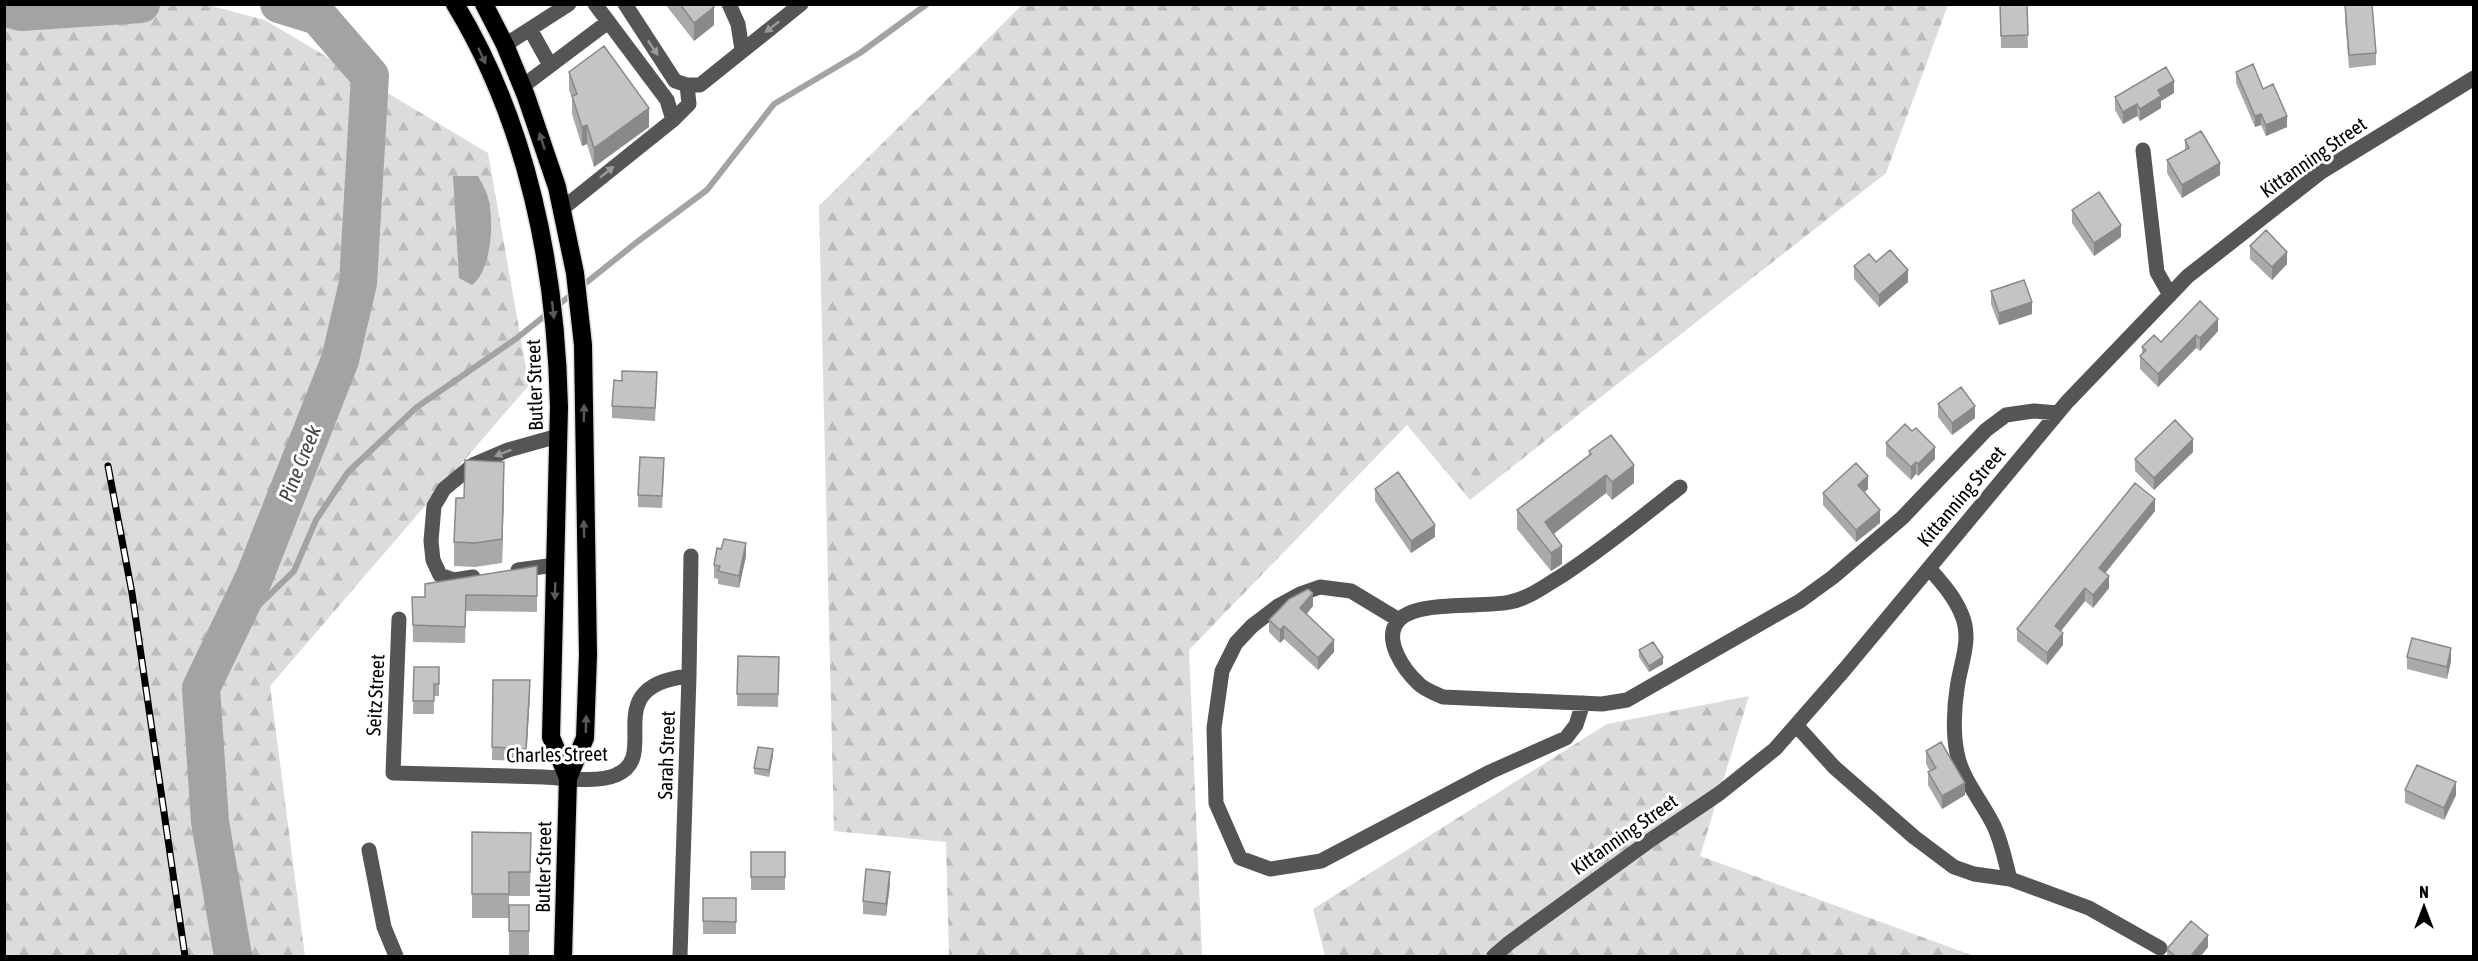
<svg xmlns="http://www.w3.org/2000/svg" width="2478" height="961" font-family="'Asap Condensed',sans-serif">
<defs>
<pattern id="forest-firs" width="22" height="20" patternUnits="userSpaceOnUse" patternTransform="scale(1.5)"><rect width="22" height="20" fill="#dcdcdc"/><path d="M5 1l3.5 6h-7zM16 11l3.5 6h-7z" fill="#bbb"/></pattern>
</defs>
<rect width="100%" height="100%" fill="#fff"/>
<path fill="url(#forest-firs)" d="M1023,4L1948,5L1886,173L1470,500L1407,425L1189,650L1202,956H949L946,842L834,831L819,206Z
M5,5H208L265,20L488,153L529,385L270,686L305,956H5Z
M1749,696L1700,856L1974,956H1325L1313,909L1607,724Z"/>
<path fill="#a3a3a3" d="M453,176H478C482,184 488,193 489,202C494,225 491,271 472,285L459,278Z"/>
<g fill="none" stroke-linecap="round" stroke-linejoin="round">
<path stroke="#a3a3a3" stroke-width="6" d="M318,16L326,4
M225,638L294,571L316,520L348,472L417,407L517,338L637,242L707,190L774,104L860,53L927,4"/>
<path stroke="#a3a3a3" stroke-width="38" d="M4,7L21,12L141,4
M233,956L210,822L201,688L254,578L340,360L358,283L370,76L318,16L279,4"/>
<defs>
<path id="highway" d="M455,4C528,124 556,268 559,407L551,737L568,778
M484,4L505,45L526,96L557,187L575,273L583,345L588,655L585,738L568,778L563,956"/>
</defs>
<use href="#highway" stroke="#dbdbdb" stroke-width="21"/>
<path stroke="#555" stroke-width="15" d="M625,4L675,81L687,85H700L801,4
M729,4L738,24L742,50
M530,29L550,65
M505,45L569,4
M523,86L608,22
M673,120L689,104L687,85
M2143,150L2157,272L2170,295
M562,209L673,120L667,100L595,4
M1680,487C1642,517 1604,548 1563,575C1546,585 1530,598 1510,602C1483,608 1417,600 1399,620C1381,639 1405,671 1419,684C1425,690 1435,693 1443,697L1602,704L1627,700L1800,601L1833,577L1902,518L1986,430L2006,415L2034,411L2058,413
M1929,568C1941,582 1954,596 1961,613C1973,639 1960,663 1957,689C1954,708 1953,734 1957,753C1962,780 1982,801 1994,826C2002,843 2005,861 2010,879
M518,570L555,565
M473,577L454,580L440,575L433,560L431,541L434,506L444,489L473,465L508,450L558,436
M399,619L393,773C443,774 493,776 544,777C564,778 598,783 616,775C663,756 595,686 689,676
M1399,620L1351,591L1320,587L1300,594L1278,606L1252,626L1236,643L1222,671L1214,728L1216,803L1240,858L1270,869L1321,861L1490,772L1566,738L1576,725L1583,703
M1796,725L1834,767L1914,837L1954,867L1974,874L2010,879L2089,908L2160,948
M369,850L384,927L396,956
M680,956L689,676L691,556
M1494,956L1509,943L1652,839L1720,793L1775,749L1845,669L2067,402L2188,276L2321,172L2474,78"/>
<use href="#highway" stroke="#000" stroke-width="18"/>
<defs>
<path id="rail" d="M108,466L132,593L185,956"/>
</defs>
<use href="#rail" stroke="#000" stroke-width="7"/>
<use href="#rail" stroke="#fff" stroke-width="4.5" stroke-dasharray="14" stroke-linecap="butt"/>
</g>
<path fill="#a9a9a9" d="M665,4H712L714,25L694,41Z
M2000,4H2027L2028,48H2001Z
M2345,5L2376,53V65L2349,68L2345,18Z
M569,72L649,127L594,167L587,144L582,146L572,114V98L569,90Z
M2236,72L2263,89L2287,127L2266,136L2261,125L2255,127L2236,83Z
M2174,93L2161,101V108L2140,121L2137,116L2123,124L2115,110V97Z
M2185,140L2220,175L2182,198L2167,173V160L2185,150Z
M2072,210L2121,237L2094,256L2072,223Z
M2250,246L2287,264L2272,280L2250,259Z
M1876,262L1908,282L1879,307L1854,279V266Z
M1991,291L2032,314L1999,325L1991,304Z
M2218,331L2200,351L2196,348L2158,387L2140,369V356L2142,354V347L2161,342Z
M657,385L655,421L612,418V406Z
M1938,404L1975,418L1952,435L1938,417Z
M1886,443L1935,459L1918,476L1916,474L1911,480L1886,456Z
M1589,451L1634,483L1612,500L1606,493L1554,534L1562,564L1551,571L1517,529V510L1589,455Z
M2193,452L2154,490L2135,471V459Z
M664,470L662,508L638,507V495Z
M504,486L502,563L475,567L454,566V542L464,498Z
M1375,489L1435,537L1411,553L1375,501Z
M1868,489L1864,492L1880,523L1856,542L1823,505V493Z
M2155,511L2105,573L2109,588L2093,608L2085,601L2061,631L2063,645L2047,665L2017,641V629Z
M721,549L746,556L739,588L718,584V579L714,578V565Z
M537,566V612L466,611L465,643L413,642L412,597H425Z
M1313,606L1307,614L1334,652L1318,670L1284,639L1280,643L1269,632V620Z
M1639,650L1663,664L1649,672L1639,657Z
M738,656L779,657L778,707L737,706Z
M2407,657L2451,661L2447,679L2407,669Z
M414,667H439V696H434V714H413Z
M493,680L530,693L526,761L492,760Z
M1926,751L1965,795L1942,809L1928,785V772L1930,771L1926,764Z
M773,755L769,777L754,774V768Z
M2405,790L2456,795L2444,820L2405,803Z
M472,832L531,833L530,896H509V918H472Z
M751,852H785V890H751Z
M890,884L886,916L863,914V901Z
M703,898H736V934H703Z
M509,905H529V955H509Z
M2208,947L2200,957H2167V949Z"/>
<path fill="#898989" d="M714,7V25L694,41V23Z
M2174,81V93L2161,101V108L2140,121V109L2158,90Z
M2137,104V116L2123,124V112Z
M649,108V127L594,167V148Z
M2261,114V125L2255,127V116Z
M2287,116V127L2266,136V125Z
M587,125V144L582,146V127Z
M2220,163V175L2182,198V185Z
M2121,225V237L2094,256V243Z
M2287,252V264L2272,280V267Z
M1908,270V282L1879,307V295Z
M2032,302V314L1999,325V313Z
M2218,319V331L2200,351V338Z
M2196,335V348L2158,387V374Z
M1975,406V418L1952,435V423Z
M2193,439V452L2154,490V478Z
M1935,447V459L1918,476V464Z
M504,462V486L502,563V539Z
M1916,462V474L1911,480V467Z
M1634,465V483L1612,500V482Z
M1606,475V493L1545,540V522Z
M1868,476V489L1858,498V485Z
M2155,499V511L2099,581V568Z
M1880,510V523L1856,542V530Z
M1435,525V537L1411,553V541Z
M746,543V556L739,588V576Z
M1562,546V564L1551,571V553Z
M2109,576V588L2093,608V595Z
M2085,588V601L2055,638V626Z
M1313,593V606L1300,620V608Z
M1284,626V639L1280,643V630Z
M2063,633V645L2047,665V653Z
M1334,640V652L1318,670V658Z
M2451,648V661L2447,679V667Z
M1663,657V664L1649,672V666Z
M530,680V693L526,761V749Z
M773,749V755L769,777V770Z
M2456,782V795L2444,820V808Z
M1965,783V795L1942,809V796Z
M890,872V884L886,916V904Z
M2208,935V947L2200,957H2190Z"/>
<path fill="#c4c4c4" stroke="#898989" stroke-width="1.5" d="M680,4H712L714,7L694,23Z
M2000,4H2027L2028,35L2001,36Z
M2354,4H2372L2376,53L2349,55L2345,5Z
M604,46L649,108L594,148L587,125L582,127L572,96L577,94L569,72Z
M2253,64L2263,89L2273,84L2287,116L2266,125L2261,114L2255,116L2236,72Z
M2166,67L2174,81L2158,90L2161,96L2140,109L2137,104L2123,112L2115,97Z
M2201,131L2220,163L2182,185L2167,160L2189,148L2185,140Z
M2099,192L2121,225L2094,243L2072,210Z
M2266,230L2287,252L2272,267L2250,246Z
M1890,250L1908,270L1879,295L1854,266L1869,254L1876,262Z
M2024,280L2032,302L1999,313L1991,291Z
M2200,301L2218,319L2200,338L2196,335L2158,374L2140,356L2146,350L2142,347L2154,335L2161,342Z
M622,371L657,372L655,408L612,406L614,380L622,381Z
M1961,387L1975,406L1952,423L1938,404Z
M2175,420L2193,439L2154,478L2135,459Z
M1905,424L1912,431L1916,428L1935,447L1918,464L1916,462L1911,467L1886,443Z
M1611,435L1634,465L1612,482L1606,475L1545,522L1562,546L1551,553L1517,510L1591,454L1589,451Z
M640,457L664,458L662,496L638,495Z
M465,460L504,462L502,539L475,543L454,542L456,498H464Z
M1856,463L1868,476L1858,485L1880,510L1856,530L1823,493Z
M1398,472L1435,525L1411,541L1375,489Z
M2135,483L2155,499L2099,568L2109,576L2093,595L2085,588L2055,626L2063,633L2047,653L2017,629Z
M724,539L746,543L739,576L718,571L720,566L714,565L717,548L721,549Z
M537,566V596L466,595L465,627L413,625L412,597H425V584Z
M1308,589L1313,593L1300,608L1334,640L1318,658L1284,626L1280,630L1269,620L1289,599Z
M2412,638L2451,648L2447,667L2407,657Z
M1653,642L1663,657L1649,666L1639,650Z
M738,656L779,657L778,694H737Z
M414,667H439V684H434V701H413Z
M493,680H530L526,749L492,747Z
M1941,742L1965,783L1942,796L1928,772L1936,768L1926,751Z
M758,747L773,749L769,770L754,768Z
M2417,765L2456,782L2444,808L2405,790Z
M472,832L531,833L530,872H509V894H472Z
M751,852H785V877H751Z
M866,869L890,872L886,904L863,901Z
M703,898H736V922L703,921Z
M509,905H529V931H509Z
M2191,921L2208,935L2190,957H2176L2167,949Z"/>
<defs><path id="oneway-solid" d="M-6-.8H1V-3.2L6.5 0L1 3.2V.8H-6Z" transform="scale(1.5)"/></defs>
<g fill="#999">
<use href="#oneway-solid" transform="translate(772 27) rotate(142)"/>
<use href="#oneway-solid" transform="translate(653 48) rotate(56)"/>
<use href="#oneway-solid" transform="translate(607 172) rotate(-39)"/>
<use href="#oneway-solid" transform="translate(503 453) rotate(159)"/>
</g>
<g fill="#595959">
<use href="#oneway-solid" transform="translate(482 56) rotate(65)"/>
<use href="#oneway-solid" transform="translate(542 141) rotate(-108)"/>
<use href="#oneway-solid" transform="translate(553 310) rotate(84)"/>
<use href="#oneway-solid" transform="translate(584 413) rotate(-89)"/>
<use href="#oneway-solid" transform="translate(584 529) rotate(-91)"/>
<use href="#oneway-solid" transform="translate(555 591) rotate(92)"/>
<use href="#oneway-solid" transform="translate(586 724) rotate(-89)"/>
</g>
<g text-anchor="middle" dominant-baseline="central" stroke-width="6" stroke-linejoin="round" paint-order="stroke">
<g font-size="20" fill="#000" stroke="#fff">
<text transform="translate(2313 157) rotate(-35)">Kittanning Street</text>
<text transform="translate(534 385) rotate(-92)">Butler Street</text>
<text transform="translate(1961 496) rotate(-50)">Kittanning Street</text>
<text transform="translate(375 695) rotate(-87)">Seitz Street</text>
<text transform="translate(557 754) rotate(-1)">Charles Street</text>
<text transform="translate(666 755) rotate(-88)">Sarah Street</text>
<text transform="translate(1624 834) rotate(-35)">Kittanning Street</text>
<text transform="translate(543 867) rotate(-89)">Butler Street</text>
</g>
<g font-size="21" font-style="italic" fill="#444" stroke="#fff">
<text transform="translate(299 463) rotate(-68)">Pine Creek</text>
</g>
</g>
<rect width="2478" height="961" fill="none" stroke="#000000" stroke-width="12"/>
<g transform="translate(2424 907)" stroke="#ffffff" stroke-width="4.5" paint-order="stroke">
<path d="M0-4.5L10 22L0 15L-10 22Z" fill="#000000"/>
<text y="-9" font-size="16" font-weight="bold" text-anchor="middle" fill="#000000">N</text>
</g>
</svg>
